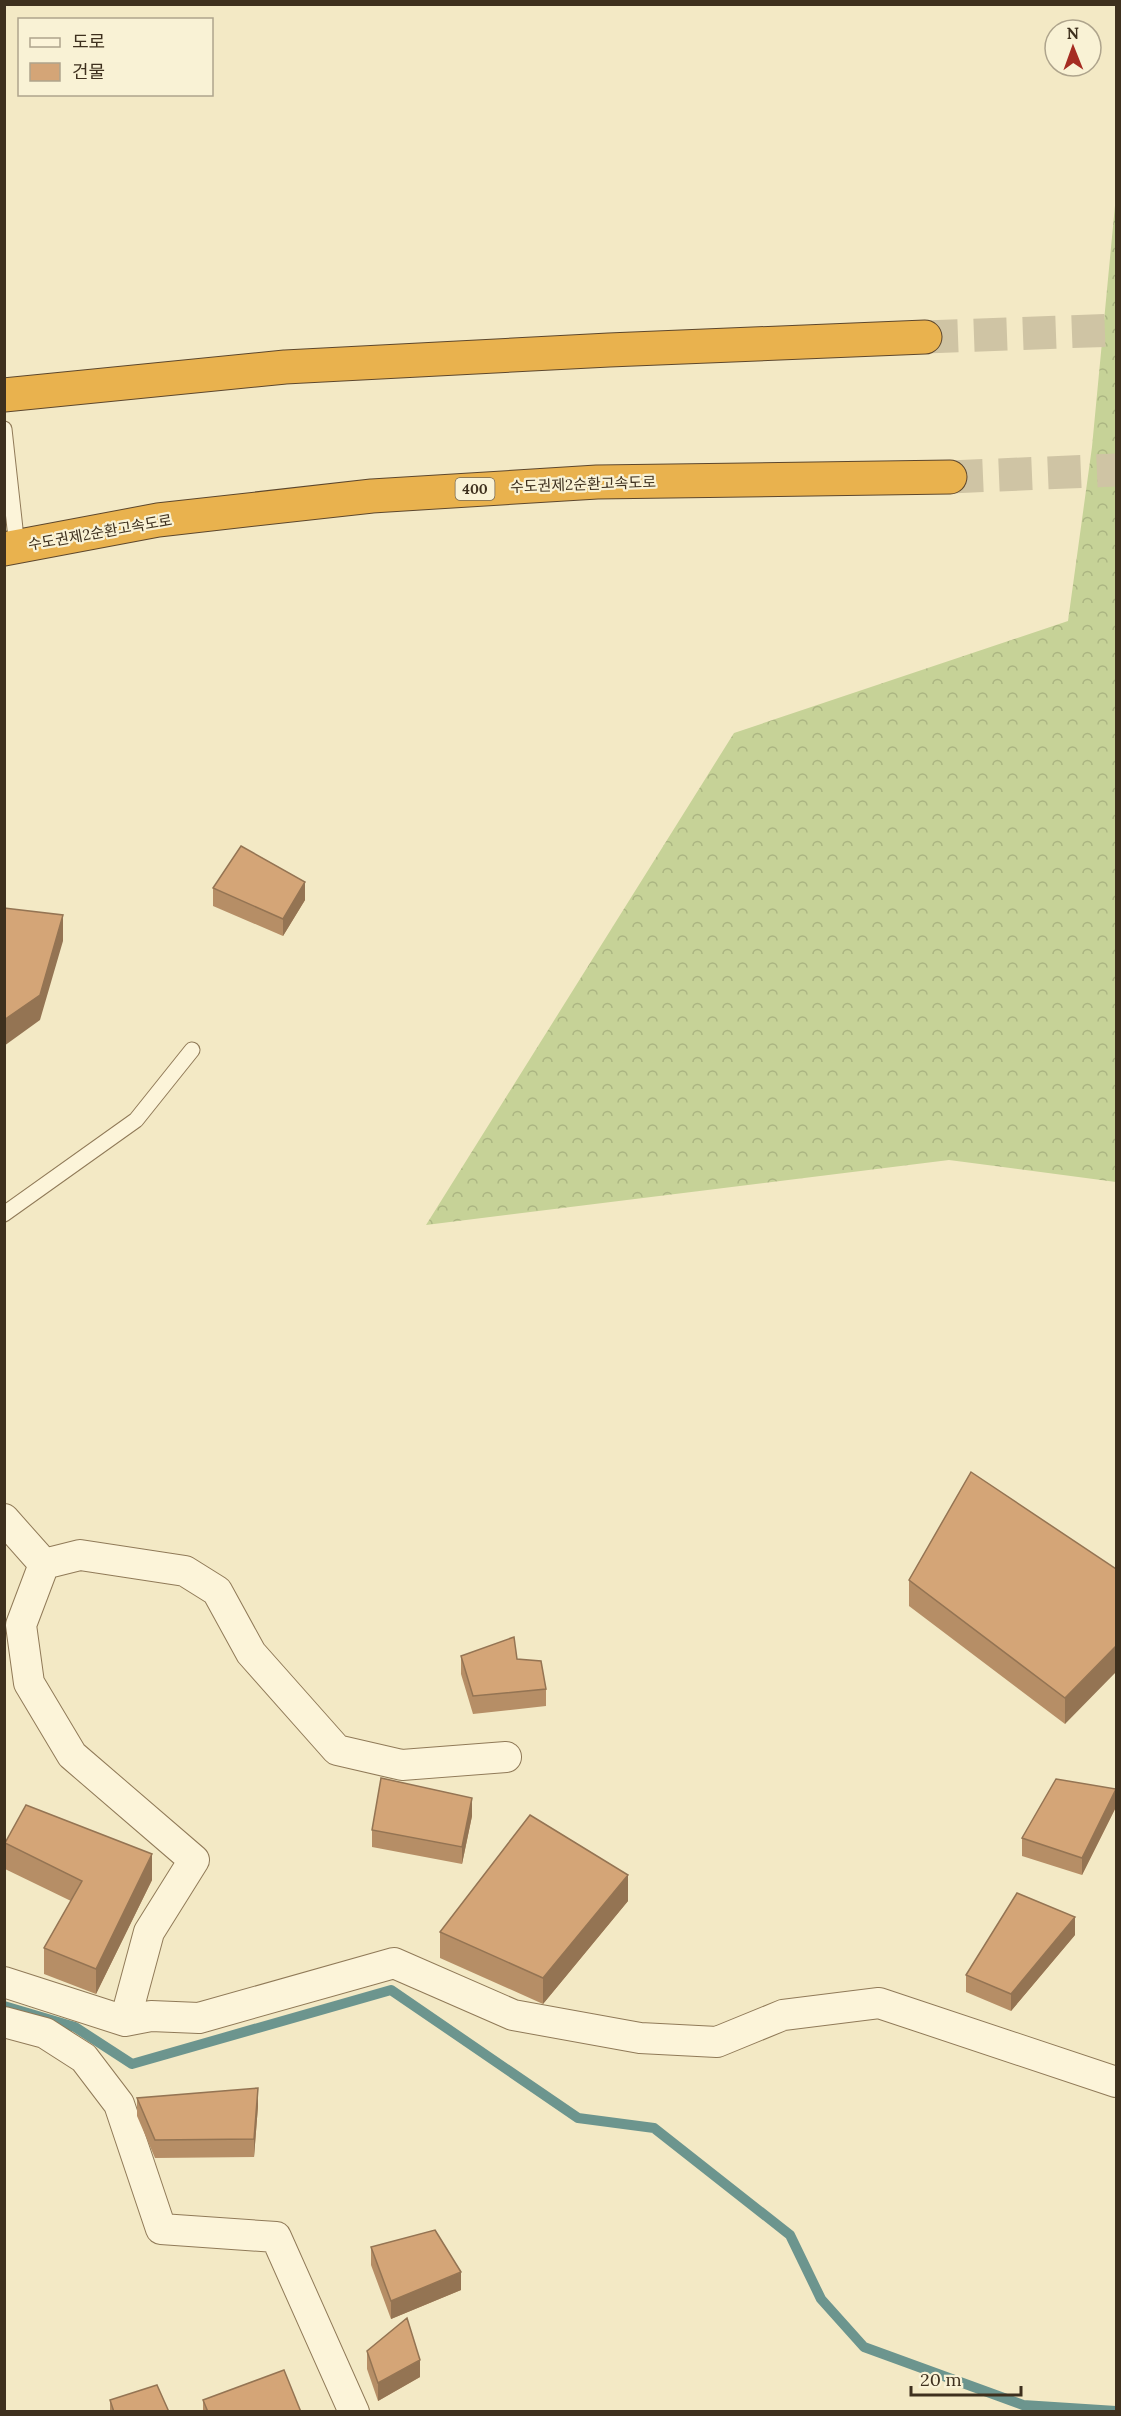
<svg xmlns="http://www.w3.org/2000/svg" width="1121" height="2416" font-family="Lora,'Noto Sans KR',serif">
<defs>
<pattern id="forest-crowns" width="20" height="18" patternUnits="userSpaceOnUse" patternTransform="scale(1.5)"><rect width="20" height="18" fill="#c6d297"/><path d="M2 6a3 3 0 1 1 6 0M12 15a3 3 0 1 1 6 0" fill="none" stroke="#abb582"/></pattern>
</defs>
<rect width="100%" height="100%" fill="#f3e9c5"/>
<path fill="url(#forest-crowns)" d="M1116,195V1182L949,1160L426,1225L734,733L1068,621L1092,447Z"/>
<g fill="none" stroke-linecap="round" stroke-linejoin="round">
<path stroke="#6c958e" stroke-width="10" d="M4,2006L75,2027L132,2064L391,1990L578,2118L654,2128L790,2235L821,2299L864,2347L1023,2405L1116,2411"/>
<path stroke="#cfc4a4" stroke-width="33" stroke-dasharray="33 16" stroke-linecap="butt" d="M925,337L1116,330
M950,477L1116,470"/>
<defs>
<path id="service" d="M4,429L17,547
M4,1214L136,1120L192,1050"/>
<path id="minor" d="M4,1519L44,1564
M44,1564L80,1555L185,1571L217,1591L251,1653L337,1750L402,1765L506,1757
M44,1564L21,1625L29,1683L72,1755L194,1860L149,1932L125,2021
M4,1982L125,2021L151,2016L199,2018L394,1963L513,2015L640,2038L717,2042L783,2015L879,2003L1116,2082
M4,2022L45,2033L84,2058L119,2104L161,2229L276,2237L354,2412"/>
<path id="motorway" d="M4,395L285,367L609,350L925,337
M4,549L158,520L372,496L597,482L950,477"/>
</defs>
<use href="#service" stroke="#907a58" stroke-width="17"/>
<use href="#minor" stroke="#907a58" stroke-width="32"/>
<use href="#motorway" stroke="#5d472d" stroke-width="35"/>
<use href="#service" stroke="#fcf4d9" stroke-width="15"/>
<use href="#minor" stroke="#fcf4d9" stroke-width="30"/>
<use href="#motorway" stroke="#e9b24e" stroke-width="33"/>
</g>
<path fill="#b68e66" d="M213,888L305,900L283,936L213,906Z
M1116,1569L1065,1724L909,1606V1580Z
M461,1656L517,1659L546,1689V1706L473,1714L461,1674Z
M1116,1807L1082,1875L1022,1856V1838Z
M472,1816L462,1864L372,1847V1830Z
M5,1843L152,1880L96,1994L44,1974V1948L71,1901L5,1869Z
M628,1901L543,2004L440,1958V1932Z
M1075,1935L1011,2011L966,1992V1975Z
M137,2098L258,2106L254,2157L155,2158L137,2116Z
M371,2247L461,2290L391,2319L371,2265Z
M367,2351L420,2377L378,2401L367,2369Z
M110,2400L169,2412H110Z
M203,2400L301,2412H203Z"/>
<path fill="#947453" d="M305,882V900L283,936V919Z
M63,915V941L40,1020L4,1046V1020Z
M1116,1646V1672L1065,1724V1698Z
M1116,1789V1807L1082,1875V1858Z
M472,1798V1816L462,1864V1847Z
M152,1854V1880L96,1994V1969Z
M628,1875V1901L543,2004V1978Z
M1075,1917V1935L1011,2011V1994Z
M258,2088V2106L254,2157V2139Z
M461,2272V2290L391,2319V2301Z
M420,2360V2377L378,2401V2383Z"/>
<path fill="#d4a577" stroke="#947453" stroke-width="1.5" d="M241,846L305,882L283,919L213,888Z
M4,908L63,915L40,995L4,1020Z
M971,1472L1116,1569V1646L1065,1698L909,1580Z
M514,1637L517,1659L541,1661L546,1689L473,1696L461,1656Z
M381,1778L472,1798L462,1847L372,1830Z
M1056,1779L1116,1789L1082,1858L1022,1838Z
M26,1805L152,1854L96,1969L44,1948L82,1881L5,1843Z
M530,1815L628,1875L543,1978L440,1932Z
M1017,1893L1075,1917L1011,1994L966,1975Z
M258,2088L254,2139L155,2140L137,2098Z
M435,2230L461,2272L391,2301L371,2247Z
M407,2318L420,2360L378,2383L367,2351Z
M284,2370L301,2412H208L203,2400Z
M157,2385L169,2412H114L110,2400Z"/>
<g text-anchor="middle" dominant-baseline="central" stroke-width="4.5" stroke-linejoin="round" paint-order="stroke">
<rect fill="#f9f2d5" stroke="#766a55" stroke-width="1.5" x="455.5" y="478" width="39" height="22" rx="4.5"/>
<g font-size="14" font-weight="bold" fill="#3e301e">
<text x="475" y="489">400</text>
</g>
<g font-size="15" fill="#3e301e" stroke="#f9f2d5">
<text transform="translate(583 484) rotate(-2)">수도권제2순환고속도로</text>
<text transform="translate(100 532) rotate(-10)">수도권제2순환고속도로</text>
</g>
</g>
<rect width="1121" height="2416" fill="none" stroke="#3e301e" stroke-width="12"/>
<rect x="18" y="18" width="195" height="78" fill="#f9f2d5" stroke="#aea48c" stroke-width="1.5"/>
<rect x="30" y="38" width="30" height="9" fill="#fcf4d9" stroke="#aea48c" stroke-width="1.5"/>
<text x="72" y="48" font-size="18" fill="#3e301e">도로</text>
<rect x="30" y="63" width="30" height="18" fill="#d4a577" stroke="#aea48c" stroke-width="1.5"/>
<text x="72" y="78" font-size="18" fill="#3e301e">건물</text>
<g transform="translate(1073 48) rotate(359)"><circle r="28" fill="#f9f2d5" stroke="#aea48c" stroke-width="1.5"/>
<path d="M0-4.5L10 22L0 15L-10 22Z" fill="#a52c22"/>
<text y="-9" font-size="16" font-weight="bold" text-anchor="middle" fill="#3e301e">N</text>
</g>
<path d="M911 2386v9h110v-9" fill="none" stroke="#3e301e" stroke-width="3"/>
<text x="920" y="2386" font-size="18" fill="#3e301e" stroke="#f9f2d5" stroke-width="4.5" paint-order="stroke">20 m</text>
</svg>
